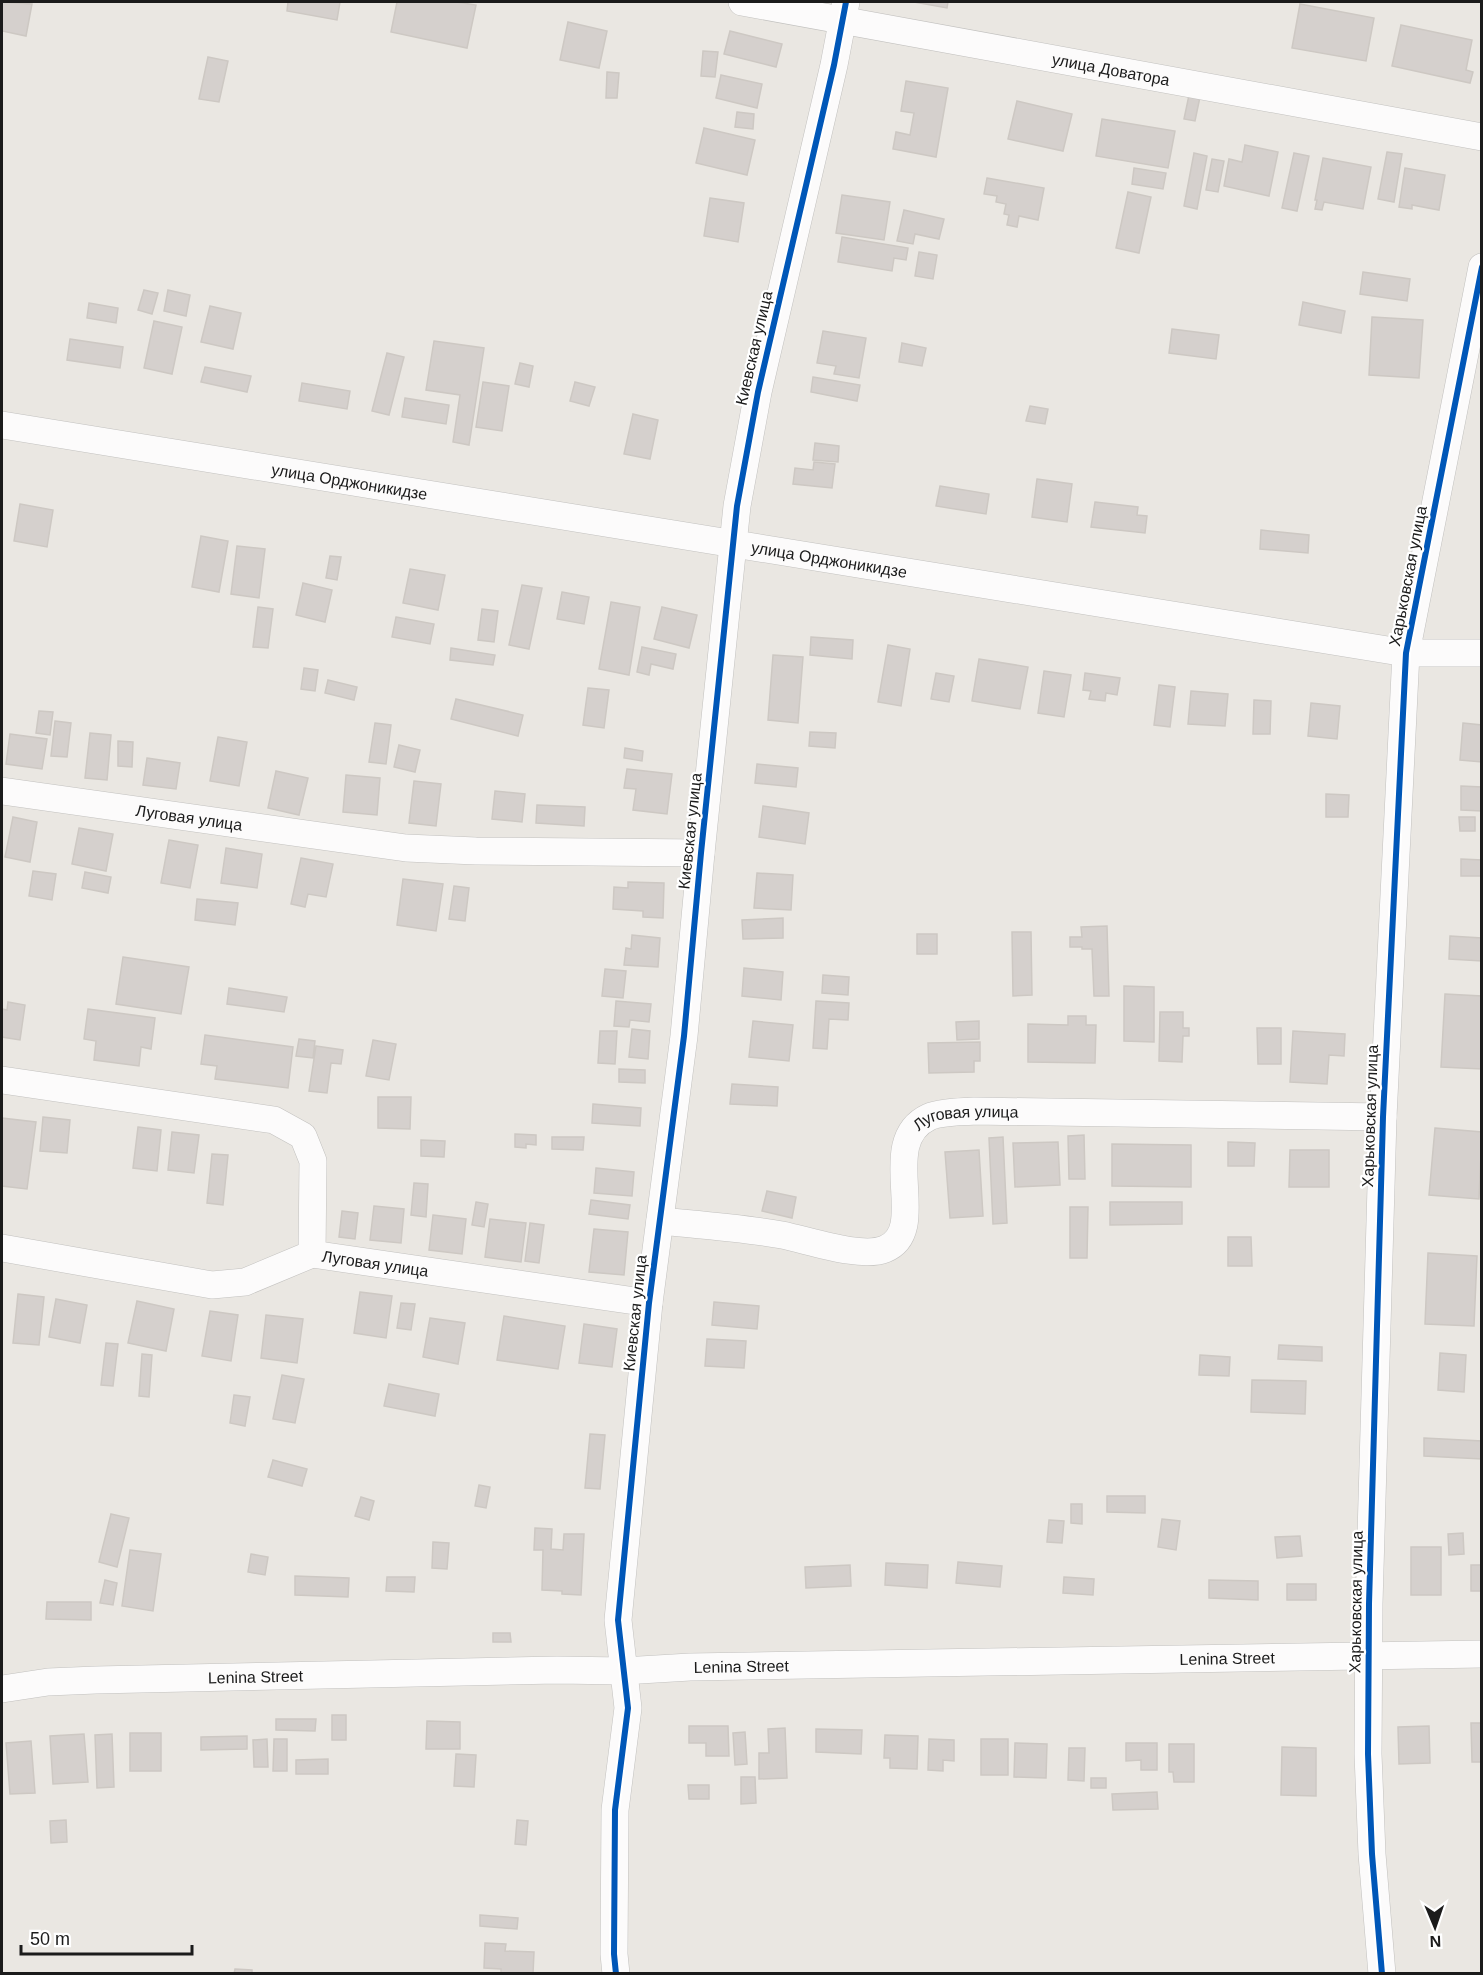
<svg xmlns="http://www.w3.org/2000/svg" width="1483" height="1975" font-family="Helvetica,sans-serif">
<rect width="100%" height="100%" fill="#eae7e2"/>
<path fill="#d5d0cd" stroke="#cdc8c3" stroke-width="1.5" d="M2,2L32,4L26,36L2,31Z
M288,2H340L337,20L287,11Z
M397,2H457L476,5L467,48L391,32Z
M914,2H948L947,8Z
M1300,4L1374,18L1366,61L1292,48Z
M568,22L607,31L599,68L560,60Z
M1401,25L1472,40L1466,70L1473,72L1470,83L1392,66Z
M730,31L782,44L776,67L724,54Z
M703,51L718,52L715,77L701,76Z
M208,57L228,61L219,102L199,99Z
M607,72L619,73L617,98H606Z
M721,75L762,84L757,108L716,98Z
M906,81L948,88L936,157L893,149L896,132L910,135L914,113L901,111Z
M1189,95L1200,97L1195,121L1184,119Z
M1017,101L1072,114L1063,151L1008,139Z
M737,112L754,114L753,129L735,127Z
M1102,119L1175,131L1168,168L1096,156Z
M704,128L755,140L747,175L696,163Z
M1245,145L1278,152L1269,196L1224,186L1229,159L1242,162Z
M1387,152L1402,154L1394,202L1378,199Z
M1194,153L1207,156L1197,209L1184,206Z
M1294,153L1309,156L1297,211L1282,208Z
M1323,158L1371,167L1363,209L1324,202L1322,210L1315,209L1317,200H1315Z
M1212,159L1224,161L1218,192L1206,190Z
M1134,168L1166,173L1163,189L1132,184Z
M1405,168L1445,175L1439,210L1412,205V209L1399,207Z
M987,178L1044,188L1038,220L1019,216L1017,227L1007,225L1009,215L1004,214L1006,204L996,202L997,196L984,194Z
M1128,192L1151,197L1139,253L1116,248Z
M842,195L890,202L884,240L836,233Z
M710,198L744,203L738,242L704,236Z
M904,210L944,219L939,239L915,234L913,244L897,241Z
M842,237L908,248L906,260L894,258L892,271L838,262Z
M919,252L937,255L933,279L915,276Z
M1363,272L1410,279L1407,301L1360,294Z
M144,290L158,293L152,314L138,310Z
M168,290L190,295L186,316L164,311Z
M1303,302L1345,311L1341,333L1299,325Z
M89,303L118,308L116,323L87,318Z
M210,306L241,313L233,349L201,342Z
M1372,317L1423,320L1419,378L1369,375Z
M154,321L182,327L172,374L144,368Z
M1172,329L1219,335L1216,359L1169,353Z
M823,331L866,338L859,378L834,374L836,366L817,363Z
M70,339L123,347L120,368L67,360Z
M434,341L484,348L469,445L453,442L460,395L426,390Z
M902,343L926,348L922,366L899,362Z
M387,353L404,357L389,415L372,411Z
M520,363L533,366L529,387L515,384Z
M205,367L251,376L247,392L201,382Z
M813,377L860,385L857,401L811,392Z
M483,382L509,386L502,431L476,427Z
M575,382L595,387L589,406L570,401Z
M302,383L350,391L347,409L299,401Z
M405,398L449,405L446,424L402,417Z
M1030,406L1048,409L1045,424L1026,421Z
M633,414L658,420L650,459L624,454Z
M815,443L839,446L838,462L813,460Z
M814,462L835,464L832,488L793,484L795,468L813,470Z
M1037,479L1072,484L1067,522L1032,517Z
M940,486L989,494L986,514L936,506Z
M1095,502L1138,507L1137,515L1147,516L1145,533L1091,527Z
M20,504L53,510L47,547L14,541Z
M1261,530L1309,535L1308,553L1260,549Z
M201,536L228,541L219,592L192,587Z
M237,546L265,549L259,598L231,594Z
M330,556L341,557L337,580L326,578Z
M410,569L445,575L438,610L403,603Z
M303,583L332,590L325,622L296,615Z
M522,585L542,588L529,649L509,645Z
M562,592L589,597L584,624L557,619Z
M611,602L640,607L629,675L599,669Z
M258,607L273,609L268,648L253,647Z
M662,607L697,615L689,648L654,639Z
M482,609L498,611L494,642L478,640Z
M396,617L434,624L430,644L392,637Z
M811,637L853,640L852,659L810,655Z
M888,645L910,649L901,706L878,702Z
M642,647L676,654L673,669L651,664L649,675L637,672Z
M451,648L495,655L493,665L450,660Z
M773,655L803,657L798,723L768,720Z
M979,659L1028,667L1020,709L972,701Z
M304,668L318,670L315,691L301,689Z
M1044,671L1071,675L1064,717L1038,713Z
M936,673L954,676L949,702L931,699Z
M1085,673L1120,678L1117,695L1106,693L1105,701L1089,699L1091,691L1083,690Z
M328,680L357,687L354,700L325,693Z
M1159,685L1175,687L1170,727L1154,725Z
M588,688L609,690L604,728L583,725Z
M1191,691L1228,694L1225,726L1188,724Z
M456,699L523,715L518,736L451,719Z
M1254,700L1271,701L1270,734H1253Z
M1311,703L1340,706L1337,739L1308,736Z
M39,711L53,712L50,735L36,733Z
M55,721L71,723L67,757L51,756Z
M375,723L391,725L386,764L369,762Z
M1463,723L1482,725V762L1460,760Z
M810,732L836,733L835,748L809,746Z
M90,733L111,735L107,780L85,778Z
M10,734L47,739L42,769L6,764Z
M218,737L247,742L239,786L210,781Z
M118,741L133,742L132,767L118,766Z
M399,745L420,750L415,772L394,767Z
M625,748L643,751L642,761L624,758Z
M147,758L180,763L176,789L143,785Z
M757,764L798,768L796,787L755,783Z
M627,769L672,774L667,814L633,810L636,789L624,788Z
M276,771L308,778L299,815L268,808Z
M346,775L380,778L377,815L343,812Z
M414,781L441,784L436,826L409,823Z
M1461,786L1482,787V811L1461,810Z
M495,791L525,794L522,822L492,819Z
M1326,794L1349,795L1348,817H1326Z
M537,805L585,807L584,826L536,823Z
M763,806L809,813L805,844L759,837Z
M13,817L37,822L30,862L5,857Z
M1459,817H1475V831H1460Z
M79,828L113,834L106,871L72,864Z
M169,840L198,845L190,888L161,883Z
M226,848L262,854L257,888L221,883Z
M301,858L333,864L326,897L308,894L305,907L291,904Z
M1461,859L1482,860V876H1461Z
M33,871L56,874L52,900L29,896Z
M85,872L111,877L108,893L82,888Z
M757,873L793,875L791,910L754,908Z
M403,879L443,884L436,931L397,925Z
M628,882L664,883L663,918L643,917V911L613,909L614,887L628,888Z
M454,886L469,888L465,921L449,919Z
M197,899L238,903L235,925L195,920Z
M783,918V938L743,939L742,920Z
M1107,926L1109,996H1094L1092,949H1082V947H1070V937H1082L1081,927Z
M1012,932H1031L1032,995L1013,996Z
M917,934H937V954H917Z
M632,935L660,938L658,967L624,965L626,948L631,949Z
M1450,936L1482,938V961L1449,959Z
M123,957L189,967L181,1014L116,1004Z
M744,968L783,972L781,1000L742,996Z
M605,969L626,971L623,998L602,996Z
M823,975L849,977L848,995L822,993Z
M1124,986L1154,987V1042L1124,1041Z
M229,988L287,997L284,1012L227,1004Z
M1445,994L1482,996V1069L1441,1067Z
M616,1001L651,1004L649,1022L630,1020L629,1027L614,1026Z
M816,1001L849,1003L848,1020L829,1019L827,1049L813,1048Z
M8,1002L25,1005L20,1040L2,1037V1009L7,1010Z
M88,1009L155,1018L151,1049L141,1047L139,1066L94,1060L96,1041L84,1039Z
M1160,1012H1183V1028H1189V1036H1183L1182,1062L1159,1061Z
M1068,1016H1086V1025H1096L1095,1063L1028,1062V1024L1068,1025Z
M753,1021L793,1025L789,1061L749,1057Z
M979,1021V1039L957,1040L956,1022Z
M1257,1028H1281V1064H1258Z
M632,1029L650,1031L648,1059L629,1057Z
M600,1031H617L615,1064L598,1063Z
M1293,1031L1345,1034L1344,1056L1329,1055L1327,1084L1290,1082Z
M205,1035L293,1047L288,1088L215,1079L217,1066L201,1064Z
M299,1039L315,1041L313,1058L296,1056Z
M373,1040L396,1044L389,1080L366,1076Z
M980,1042V1061H974V1072L929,1073L928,1043Z
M316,1046L343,1050L341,1064L331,1063L327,1093L309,1091Z
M619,1069L645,1070V1083L619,1082Z
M732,1084L778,1087L777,1106L730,1104Z
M378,1097H411L410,1129L378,1128Z
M593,1104L641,1108L640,1126L592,1123Z
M43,1117L70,1120L67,1153L40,1151Z
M2,1118L36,1122L27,1189L2,1186Z
M138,1127L161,1130L157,1171L133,1168Z
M1435,1128L1482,1132L1479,1199L1429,1195Z
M172,1132L199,1135L194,1173L168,1170Z
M515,1134L536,1135V1145L526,1144V1148L515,1147Z
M1084,1135L1085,1179H1069L1068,1136Z
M552,1137H584L583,1150L552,1149Z
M1003,1137L1007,1223L993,1224L989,1138Z
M421,1140L445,1141L444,1157L421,1156Z
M1058,1142L1060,1185L1015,1187L1013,1143Z
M1228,1142L1255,1143L1254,1166H1228Z
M1112,1144L1191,1145V1187L1112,1186Z
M979,1150L983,1216L950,1218L945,1152Z
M1290,1150H1329V1187H1289Z
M212,1154L228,1155L223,1205L207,1203Z
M596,1168L634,1172L632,1196L594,1193Z
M414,1183L428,1184L426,1217L411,1215Z
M767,1191L796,1197L792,1218L762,1211Z
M591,1200L630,1205L628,1219L589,1214Z
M476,1202L488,1204L484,1227L472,1225Z
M1110,1202H1182V1224L1110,1225Z
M374,1206L404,1209L401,1243L370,1240Z
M1070,1207H1088L1087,1258H1070Z
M342,1211L358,1213L355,1239L339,1237Z
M433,1215L466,1219L462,1254L429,1250Z
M490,1219L526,1223L521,1262L485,1257Z
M530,1223L544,1225L539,1263L525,1261Z
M594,1229L628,1232L624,1275L589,1272Z
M1228,1237H1251L1252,1266H1228Z
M1428,1253L1477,1256L1474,1326L1425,1324Z
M360,1292L392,1296L386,1338L354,1333Z
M18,1294L44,1297L39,1345L13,1343Z
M56,1299L87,1305L80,1343L49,1337Z
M137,1301L174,1309L166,1351L128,1343Z
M714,1302L759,1306L757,1329L712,1325Z
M401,1303L415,1304L411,1330L397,1328Z
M210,1311L238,1315L231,1361L202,1356Z
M266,1315L303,1319L297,1363L261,1358Z
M504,1316L565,1326L558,1369L497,1360Z
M430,1318L465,1323L458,1364L423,1357Z
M584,1324L617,1329L612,1367L579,1363Z
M707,1339L746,1341L744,1368L705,1366Z
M106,1343L118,1344L113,1386L101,1385Z
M1279,1345L1322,1347V1361L1278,1359Z
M1440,1353L1466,1355L1464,1392L1438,1390Z
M142,1354L152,1355L149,1397L139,1396Z
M1200,1355L1230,1357L1229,1376L1199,1375Z
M282,1375L304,1379L295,1423L273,1419Z
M1252,1380L1306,1381L1305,1414L1251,1412Z
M389,1384L439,1394L435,1416L384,1406Z
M234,1395L250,1397L245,1426L230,1423Z
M590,1434L605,1435L600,1489L585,1488Z
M1424,1438L1482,1441V1459L1424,1456Z
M273,1460L307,1469L302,1486L268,1477Z
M479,1485L490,1487L486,1508L475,1506Z
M1107,1496H1145V1513L1107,1512Z
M361,1497L374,1501L369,1520L355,1516Z
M1071,1504H1082V1524L1071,1523Z
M111,1514L129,1518L117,1567L99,1562Z
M1162,1519L1180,1521L1176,1550L1158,1547Z
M1049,1520L1064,1521L1062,1543L1047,1542Z
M535,1528L552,1529L551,1549L563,1550L564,1534H584L581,1595L562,1594V1591L542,1590L543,1550H534Z
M1463,1533L1464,1554L1449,1555L1448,1534Z
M1300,1536L1302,1556L1277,1558L1275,1537Z
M433,1542L449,1543L447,1569L432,1568Z
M1411,1547H1441V1595H1411Z
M130,1550L161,1554L153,1611L122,1606Z
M251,1554L268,1557L265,1575L248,1572Z
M958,1562L1002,1566L1000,1587L956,1583Z
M886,1563L928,1565L927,1588L885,1585Z
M850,1565L851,1586L806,1588L805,1567Z
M1471,1565H1482V1591H1471Z
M295,1576L349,1578L348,1597L295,1595Z
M387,1577H415L414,1592L386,1591Z
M1064,1577L1094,1579L1093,1595L1063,1593Z
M105,1580L117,1583L113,1605L100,1603Z
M1209,1580L1258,1581V1600L1209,1598Z
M1287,1584H1316V1600H1287Z
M47,1602H91V1620L46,1619Z
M493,1633H510L511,1642H493Z
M332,1715H346V1740H332Z
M276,1719H316L315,1731L276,1730Z
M427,1721L460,1722V1749H426Z
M1471,1723H1482V1762H1472Z
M689,1726H728L729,1756H706V1743H689Z
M1429,1726L1430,1763L1399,1764L1398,1727Z
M785,1728L787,1778L759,1779V1753H769L768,1729Z
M816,1729L862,1730L861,1754L816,1752Z
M745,1732L747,1764L735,1765L733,1733Z
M130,1733H161V1771H130Z
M84,1734L88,1782L53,1784L50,1736Z
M112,1734L114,1787L97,1788L95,1735Z
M885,1735L918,1736L917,1769L890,1768V1758H884Z
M247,1736V1749L201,1750V1737Z
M267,1739L268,1767H254L253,1740Z
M274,1739H287V1771H273Z
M929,1739L954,1740V1761L943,1760V1771L928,1770Z
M981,1739H1008V1775H981Z
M31,1741L35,1793L10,1794L6,1743Z
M1015,1743L1047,1744L1046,1778L1014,1777Z
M1126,1743H1157V1770H1141V1760L1126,1761Z
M1169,1744H1194V1782H1174L1173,1772H1169Z
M1282,1747L1316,1748V1796L1281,1795Z
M1069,1748H1085L1084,1781L1068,1780Z
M456,1754L476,1755L474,1787L454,1786Z
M328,1759V1774H296V1760Z
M741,1777H755L756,1803L741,1804Z
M1091,1778H1106V1788H1091Z
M688,1785H709V1799H689Z
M1157,1792L1158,1809L1113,1810L1112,1794Z
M66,1820L67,1842L51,1843L50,1821Z
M517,1820L528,1821L526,1845L515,1844Z
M480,1915L518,1918L517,1929L480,1926Z
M485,1943L506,1944L505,1951L534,1952L533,1974H501V1969L484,1968Z
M235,1969L252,1970V1974H234Z"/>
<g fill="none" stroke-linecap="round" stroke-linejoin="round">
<defs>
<g id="minor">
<path id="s1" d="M742,2L1482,137"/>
<path id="s2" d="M2,425L1406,653H1482"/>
<path id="s3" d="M2,791L406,848L476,851L701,853"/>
<path id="s4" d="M2,1080L274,1120L303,1136L313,1161L312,1254L649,1303"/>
<path id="s5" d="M660,1221C700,1225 742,1228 782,1235C808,1240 861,1259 885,1249C932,1230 875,1142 929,1117C939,1112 962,1112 974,1111L1383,1117"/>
<path d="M2,1248L212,1285L245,1282L312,1254"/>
<path id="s6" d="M2,1689L48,1682L96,1680L557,1670L623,1671L690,1667L1482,1654"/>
<path d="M616,1974L614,1954L615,1810L628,1708L618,1620L649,1303L684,1036L701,853L737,506L758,392L834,65L846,2"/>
<path d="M1382,1974L1372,1854L1368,1754L1369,1604L1383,1117L1406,653L1482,267"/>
</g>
</defs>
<use href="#minor" stroke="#c2c1bf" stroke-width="28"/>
<use href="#minor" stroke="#fcfbfb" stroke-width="27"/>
<defs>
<path id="cycleway" d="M616,1974L614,1954L615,1810L628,1708L618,1620L649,1303L684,1036L701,853L737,506L758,392L834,65L846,2
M1382,1974L1372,1854L1368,1754L1369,1604L1383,1117L1406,653L1482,267"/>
</defs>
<use href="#cycleway" stroke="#fff" stroke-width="10"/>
<use href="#cycleway" stroke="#0057b8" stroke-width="6"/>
</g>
<g text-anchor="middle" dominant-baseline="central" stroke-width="4.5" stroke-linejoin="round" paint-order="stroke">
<g font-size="16" fill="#1b1b1b" stroke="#fff">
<text stroke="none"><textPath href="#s1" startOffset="375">улица Доватора</textPath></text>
<text transform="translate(754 348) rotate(-77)">Киевская улица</text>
<text stroke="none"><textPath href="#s2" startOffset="352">улица Орджоникидзе</textPath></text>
<text stroke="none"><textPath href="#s2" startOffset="838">улица Орджоникидзе</textPath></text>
<text transform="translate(1408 576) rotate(-79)">Харьковская улица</text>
<text stroke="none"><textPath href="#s3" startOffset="189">Луговая улица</textPath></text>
<text transform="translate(690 831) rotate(-84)">Киевская улица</text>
<text transform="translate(1370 1116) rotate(-88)">Харьковская улица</text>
<text stroke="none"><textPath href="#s5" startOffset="414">Луговая улица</textPath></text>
<text stroke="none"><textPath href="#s4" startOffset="492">Луговая улица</textPath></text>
<text transform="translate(635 1313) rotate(-84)">Киевская улица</text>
<text transform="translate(1356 1602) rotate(-89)">Харьковская улица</text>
<text stroke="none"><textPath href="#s6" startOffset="1226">Lenina Street</textPath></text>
<text stroke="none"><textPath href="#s6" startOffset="740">Lenina Street</textPath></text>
<text stroke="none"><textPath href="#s6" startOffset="254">Lenina Street</textPath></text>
</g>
</g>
<rect width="1483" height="1975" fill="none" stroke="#1b1b1b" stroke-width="6"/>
<g transform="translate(1435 1927) rotate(178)" stroke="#ffffff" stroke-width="4.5" paint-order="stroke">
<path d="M0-4.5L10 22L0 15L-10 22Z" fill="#1b1b1b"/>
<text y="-9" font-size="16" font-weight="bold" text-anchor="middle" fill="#1b1b1b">N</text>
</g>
<path d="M21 1945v9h171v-9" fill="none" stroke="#1b1b1b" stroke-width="3"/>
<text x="30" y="1945" font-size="18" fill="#1b1b1b" stroke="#ffffff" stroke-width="4.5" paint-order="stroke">50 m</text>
</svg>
